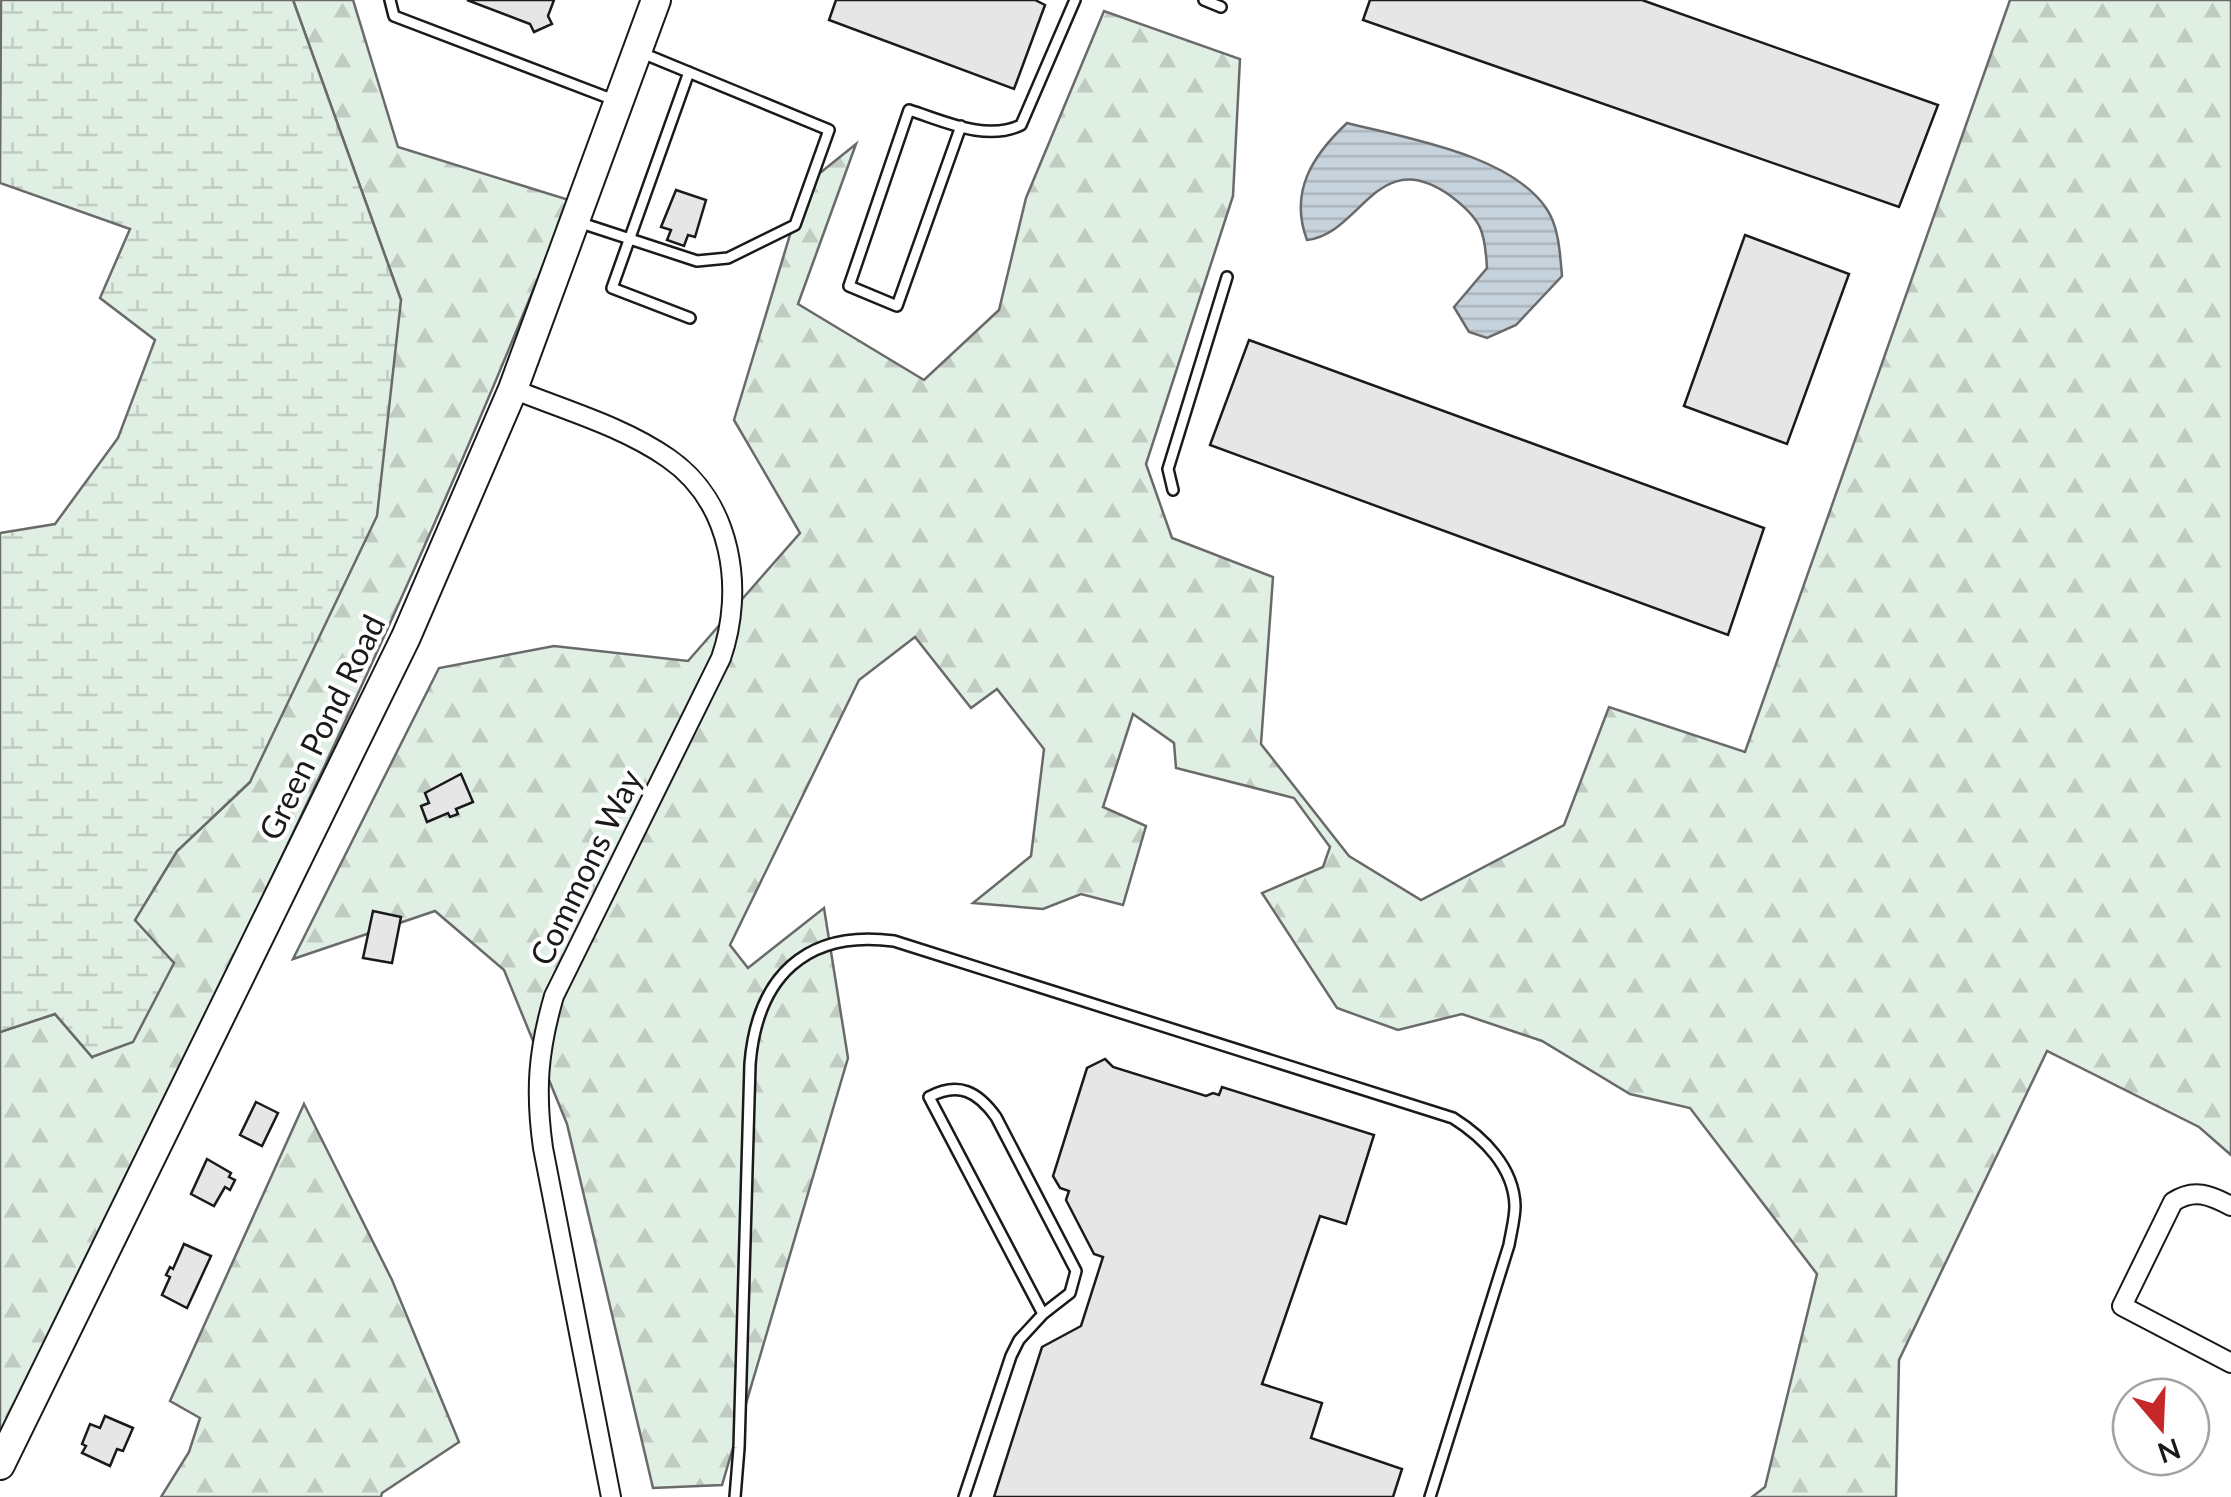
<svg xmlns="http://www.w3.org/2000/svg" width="2231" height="1497" font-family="Lato,sans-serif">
<defs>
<pattern id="forest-firs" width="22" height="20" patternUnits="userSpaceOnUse" patternTransform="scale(2.5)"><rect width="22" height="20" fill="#e0efe3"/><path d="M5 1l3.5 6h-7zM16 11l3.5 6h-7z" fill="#c0ccc2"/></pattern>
<pattern id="wetland-marsh" width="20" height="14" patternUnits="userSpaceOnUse" patternTransform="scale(2.5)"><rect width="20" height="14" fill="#e0efe3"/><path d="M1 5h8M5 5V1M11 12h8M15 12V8" fill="none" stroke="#c0ccc2"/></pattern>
<pattern id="water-rules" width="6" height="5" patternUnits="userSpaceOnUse" patternTransform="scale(2.5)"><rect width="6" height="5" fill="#c6d2dc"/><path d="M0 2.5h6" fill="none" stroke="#aab4bc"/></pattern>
</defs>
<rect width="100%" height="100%" fill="#fff"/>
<path fill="url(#forest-firs)" stroke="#6a6a6a" stroke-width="2.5" d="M293,0H353L398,147L569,200C404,623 199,1029 0,1438V1032L55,1014L92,1057L134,921L177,851L250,782L401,300Z
M2010,0H2231V1155L2199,1127L2047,1051L1899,1360L1896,1497H1752L1765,1487L1817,1274L1690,1108L1630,1094L1542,1041L1462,1014L1398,1030L1337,1008L1262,893L1323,867L1330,847L1294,798L1176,768L1174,743L1133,714L1103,807L1146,826L1123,905L1081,894L1043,909L973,903L1031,856L1044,749L997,689L971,708L915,637L859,680L730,945L748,968L824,908L848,1058L722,1485L653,1488L567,1124L504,970L435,911L293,959L439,668L554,646L688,661L800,533L734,420L805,185L856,144L798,304L924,380L999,310L1026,198L1104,11L1240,59L1233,196L1146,464L1172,538L1273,577L1261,744L1349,856L1421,900L1564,825L1609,707L1745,752Z
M304,1104L392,1280L459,1442L382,1493L381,1497H161L189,1452L200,1418L170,1401Z"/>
<path fill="url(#wetland-marsh)" stroke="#6a6a6a" stroke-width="2.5" d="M1,0H293L401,300L377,516L250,782L177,851L135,920L174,963L133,1042L92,1057L55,1014L0,1032V533L55,524L118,438L155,340L100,298L130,229L0,183Z"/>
<path fill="url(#water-rules)" stroke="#6a6a6a" stroke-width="2.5" d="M1347,123C1406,138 1510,155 1546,208C1559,226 1560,254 1562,276L1516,325L1487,338L1469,332L1454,307L1487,268C1485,232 1482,220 1452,197C1377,142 1362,234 1307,240C1289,192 1312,156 1347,123Z"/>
<path fill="#e6e6e6" stroke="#1a1a1a" stroke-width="2.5" d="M467,0H554L548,16L552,24L534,32L530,24Z
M836,0H1035L1045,5L1014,89L829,20Z
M1370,0H1642L1938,105L1899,207L1363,20Z
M676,190L706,200L695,237L688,235L684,246L667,240L671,230L661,227Z
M1745,235L1849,274L1787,444L1684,406Z
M1249,340L1764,528L1728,635L1210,445Z
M461,774L473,802L456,809L458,814L450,817L448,813L427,822L421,806L429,803L425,793Z
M373,911L401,917L392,963L363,958Z
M1105,1059L1113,1067L1206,1096L1213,1093L1219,1095L1222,1087L1374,1135L1346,1224L1320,1216L1262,1384L1322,1403L1311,1438L1402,1469L1393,1497H994L1042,1347L1081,1326L1103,1257L1094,1254L1066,1200L1069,1191L1060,1188L1053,1176L1087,1068Z
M256,1102L278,1113L262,1146L240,1135Z
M207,1159L231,1173L229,1177L235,1180L230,1190L225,1187L214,1206L191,1194Z
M184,1244L211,1256L187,1308L162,1295L170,1277L166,1275L170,1267L173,1269Z
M105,1416L133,1428L123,1451L117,1449L110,1466L82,1453L86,1446L82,1444L90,1424L100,1428Z"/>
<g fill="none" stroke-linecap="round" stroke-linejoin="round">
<defs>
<path id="service" d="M390,0L394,16L614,100
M1204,0L1221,7
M689,72L612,288L690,318
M961,126L897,306L849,286L909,110C944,121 986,142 1021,125L1075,0
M578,222L697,261L728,258L795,225L829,130L642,53
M1173,490L1168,469L1227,277
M735,1497L739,1448L750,1064C757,978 805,929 894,941L1453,1118C1483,1137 1514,1167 1515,1206C1515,1218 1511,1233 1509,1245L1430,1497
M964,1497L1011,1356L1019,1340L1043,1314L1070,1293L1076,1271L996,1117C978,1092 959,1081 929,1097L1043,1314"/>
<path id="minor" d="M513,389C564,410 622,426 668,458C732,502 745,589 721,658L554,996C538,1051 535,1091 543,1148L611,1497
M2231,1206C2210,1195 2194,1188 2173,1202L2122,1306L2231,1363"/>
<path id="primary" d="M0,1465L406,637L513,389L656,0"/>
</defs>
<use href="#service" stroke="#1a1a1a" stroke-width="14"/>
<use href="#minor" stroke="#1a1a1a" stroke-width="22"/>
<use href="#primary" stroke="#1a1a1a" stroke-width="32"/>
<use href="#service" stroke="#fff" stroke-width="9"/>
<use href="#minor" stroke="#fff" stroke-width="18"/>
<use href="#primary" stroke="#fff" stroke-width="28"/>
</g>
<g text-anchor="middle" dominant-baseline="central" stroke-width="8" stroke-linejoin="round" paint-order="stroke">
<g font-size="32" fill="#1a1a1a" stroke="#fff">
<text transform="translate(321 727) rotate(-64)">Green Pond Road</text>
<text transform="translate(585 867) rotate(-64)">Commons Way</text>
</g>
</g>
<g transform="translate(2161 1427) rotate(161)"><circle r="48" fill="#ffffff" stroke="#a3a3a3" stroke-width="2.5"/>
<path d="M0-8L18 38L0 25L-18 38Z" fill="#c62828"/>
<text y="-15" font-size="28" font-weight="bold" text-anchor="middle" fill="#1a1a1a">N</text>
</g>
</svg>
